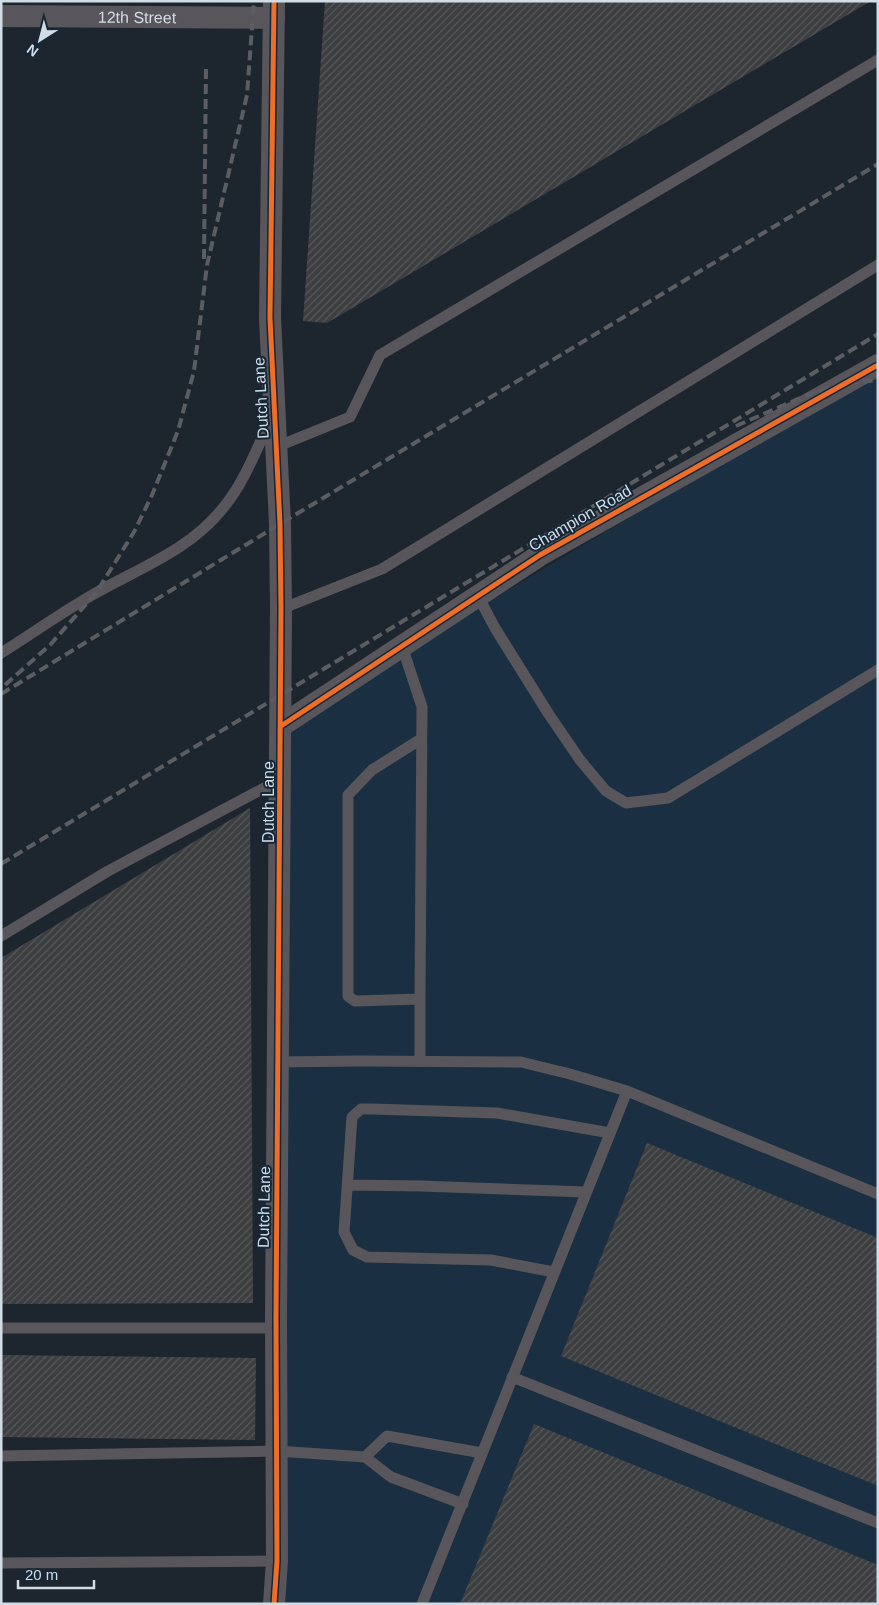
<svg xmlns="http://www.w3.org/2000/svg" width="879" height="1605" font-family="Helvetica,sans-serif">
<defs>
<pattern id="building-hatch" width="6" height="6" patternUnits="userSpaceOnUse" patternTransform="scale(1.25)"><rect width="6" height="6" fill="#3d3e40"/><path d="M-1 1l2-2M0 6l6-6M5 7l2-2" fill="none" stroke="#58595c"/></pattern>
</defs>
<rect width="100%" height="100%" fill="#1d262f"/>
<path fill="#1a2f41" d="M878,369V1604H276L281,726Z"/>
<path fill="url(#building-hatch)" d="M325,1H871L327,323L303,321Z
M250,808L253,1303L1,1304V958Z
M647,1143L878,1238V1486L561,1356Z
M1,1355L256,1358L255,1440L1,1437Z
M534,1424L878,1565V1604H460Z"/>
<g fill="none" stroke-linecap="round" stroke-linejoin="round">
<path stroke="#58565a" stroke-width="11" d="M276,447L350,417L380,355L878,60
M478,596L495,628L548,713L580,760L606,791L626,803L668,798L878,670
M281,609L382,569L878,265
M402,646L422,707L420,999L355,1001L348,996V795L372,770L421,739
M1,653C32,634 62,612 94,594C139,568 190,550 223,508C244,483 256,450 270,421
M1,936L108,871L281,779
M420,1061V999
M278,1062L360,1061L521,1062L570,1074L627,1091L878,1194
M348,1185L421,1186L586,1192
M554,1272L491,1260L367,1257L353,1250L344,1232L352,1117L361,1109H373L497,1113L610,1133
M1,1328H276
M512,1377L878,1523
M1,1456L277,1451L365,1457
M463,1504L391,1477L365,1457L387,1436L482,1453
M1,1563L277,1561
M422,1604L627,1091"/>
<g stroke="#58565a" stroke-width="22">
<path id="s1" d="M1,16L274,18"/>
<path d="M281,726L540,555L878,365"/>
<path d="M274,1604L277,1561L276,1318L281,609L280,524L270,318L274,1"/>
</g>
<path stroke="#5b5d62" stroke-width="4" stroke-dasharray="10 5" stroke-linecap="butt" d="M204,259L206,68
M736,426L807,395L843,384L878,380
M5,685L50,645L96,593L134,532L152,495L178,431L194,371L207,265L247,95L254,1
M1,694L280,524L878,164
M1,864L878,334"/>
<defs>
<path id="cycleway" d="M281,726L540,555L878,365
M274,1604L277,1561L276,1318L281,609L280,524L270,318L274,1"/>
</defs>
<use href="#cycleway" stroke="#162736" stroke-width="8"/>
<use href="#cycleway" stroke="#ee6e29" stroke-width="5"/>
</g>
<g text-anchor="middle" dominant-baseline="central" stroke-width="4" stroke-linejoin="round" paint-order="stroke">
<g font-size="16" fill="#d1dce6" stroke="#162736">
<text stroke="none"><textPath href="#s1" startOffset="136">12th Street</textPath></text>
<text transform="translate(261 398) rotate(-93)">Dutch Lane</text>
<text transform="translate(580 518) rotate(-30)">Champion Road</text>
<text transform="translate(268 802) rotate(-90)">Dutch Lane</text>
<text transform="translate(264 1207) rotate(-89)">Dutch Lane</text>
</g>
</g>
<rect width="879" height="1605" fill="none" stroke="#d1dce6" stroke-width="5"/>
<g transform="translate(40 40) rotate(216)" stroke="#162736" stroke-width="4" paint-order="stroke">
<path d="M0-4L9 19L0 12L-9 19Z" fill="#d1dce6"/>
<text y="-8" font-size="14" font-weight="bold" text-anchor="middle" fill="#d1dce6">N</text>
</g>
<path d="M18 1580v8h76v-8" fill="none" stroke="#d1dce6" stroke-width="2.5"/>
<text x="25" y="1580" font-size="15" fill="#d1dce6" stroke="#162736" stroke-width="4" paint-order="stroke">20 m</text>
</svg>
